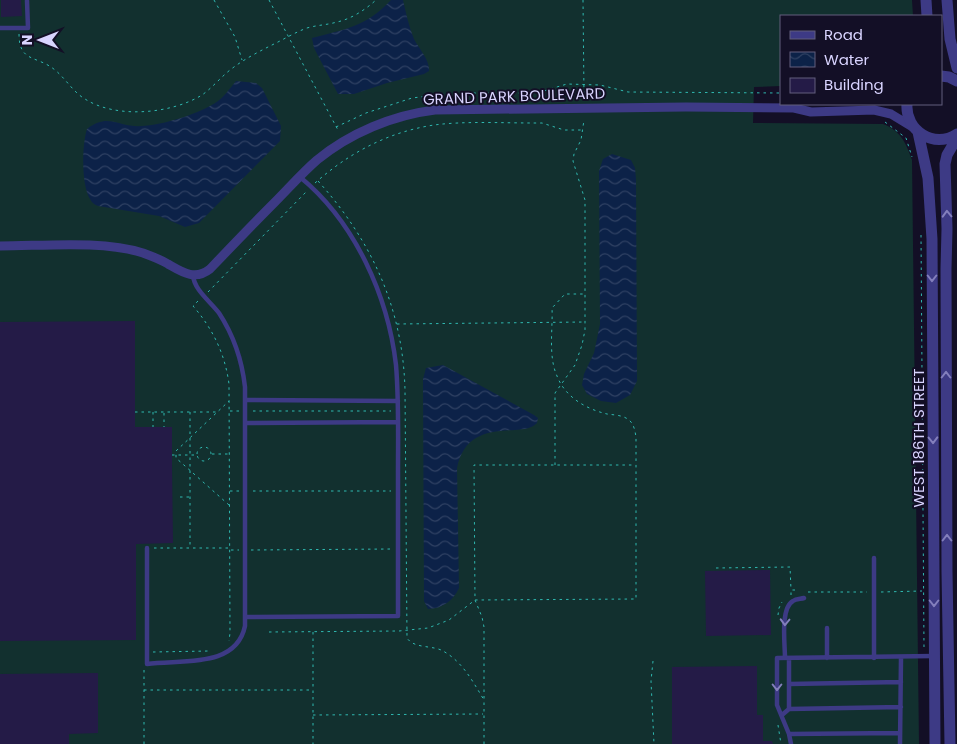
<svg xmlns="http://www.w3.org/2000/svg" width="957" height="744" font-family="Poppins,sans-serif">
<defs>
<pattern id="water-waves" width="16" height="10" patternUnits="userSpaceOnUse" patternTransform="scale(1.25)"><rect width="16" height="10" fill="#0c2248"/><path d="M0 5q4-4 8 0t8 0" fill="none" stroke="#2f4163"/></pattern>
</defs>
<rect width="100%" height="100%" fill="#130f26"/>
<path fill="#12302f" d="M0,0H912L913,16H781V86L754,87L753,123L883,124C901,131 906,143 912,160L919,744H0Z"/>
<path fill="url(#water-waves)" d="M391,0H403C406,13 409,27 414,39C419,49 430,60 429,71L424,74L387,83L354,94H338L314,48L312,38C345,29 366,27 391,0Z
M236,81L256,83L262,88L281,126L280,141L199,223L185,227L159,216L98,206C94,204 92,203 90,199C81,185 82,144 87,129C109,112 118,128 141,126C163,125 200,114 218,101C225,96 230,88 236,81Z
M612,154L631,160L635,168L636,179L637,381L630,395L616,403L601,401L587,394L582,385L584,374L594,353L600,324L599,171L603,159Z
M443,365L534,415L538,418L537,423C531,429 524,429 515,430C486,431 464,435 457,468L459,588C454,600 442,609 428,609L424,601L423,379L426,368Z"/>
<path fill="#241b47" d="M1,0H21L22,16L1,17Z
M135,321V427H172V465L173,543L136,544V640L0,641V322Z
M770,570L771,635L706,636L705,571Z
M757,666V715H763V741H772L773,744H672V667Z
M98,673V733L69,734V744H0V674Z"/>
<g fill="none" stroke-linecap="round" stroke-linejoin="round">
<path stroke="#2fb8b0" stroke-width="1" stroke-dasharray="2.5 4" stroke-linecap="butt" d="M214,0L235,37L242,60
M269,0L339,132
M583,0L584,95
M19,34C19,63 37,55 55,70C66,79 73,92 85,99C116,119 171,114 202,95C212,88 220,78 230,70C244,59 260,51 276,43C286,38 296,32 307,28C317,25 327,25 337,22C351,19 365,10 376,0
M885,122L906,138L912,157
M336,127L366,113L412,98L453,93H537L567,84L600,85L628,92L781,93
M318,181C372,241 403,309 405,390L407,638C414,649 433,645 443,651C463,662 473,682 484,700
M315,183C349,153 388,132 434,125C464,121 502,123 533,123H542L564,130H583
M921,235L924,648
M208,292L307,191
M198,301L193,306C213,329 225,354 229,384L230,633L229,641
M397,324L585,322
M230,411H239
M253,411H391
M135,412H217
M153,412V427
M190,412V548
M164,413V427
M197 454a7 7 0 1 1 14 0a7 7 0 1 1-14 0Z
M212,454H230
M172,455H196
M555,465V393L575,365L582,345L585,330V200L573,161L574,154L581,140L584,120
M230,491H239
M253,491H391
M180,497H190
M229,505L176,458V451L229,401
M154,548H230
M231,550H239
M251,550L392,549
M716,568L790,567L791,590
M808,592H867
M881,592L922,591
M791,595V590H797L798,591
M778,615L779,608L782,602
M269,632L399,631L428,628L449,620L475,600L636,599V437C635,431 634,424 629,420C623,415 614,415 607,414C586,409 565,397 557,376C548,356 553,329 552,308L565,294H585
M313,632V744
M153,652L209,651
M653,661L651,681L654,744
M144,690H313
M313,715L483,714
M778,725L781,744
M144,744V670
M484,744V627L482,617L475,600L474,465H635"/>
<path stroke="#3d3a85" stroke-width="4.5" d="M0,28H28L27,1
M245,400L398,401
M245,423L398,422
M147,548V664C181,659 236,669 245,626V387C242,360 234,336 219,313C210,301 194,290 193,275
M874,558V658
M246,617L398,616C398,568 398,520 398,472C398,436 399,401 396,365C388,296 355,222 300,177
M827,628V658
M785,658C785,645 780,608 793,601C796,599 801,599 804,598
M789,684L901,682
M789,709L901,707
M782,715L789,709V658
M789,734L900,733
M791,744L789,734L777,705V658L934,656
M900,744L901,658"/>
<path stroke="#3d3a85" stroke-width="9" d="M0,246C43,246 102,240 143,253C151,256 160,259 168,264C182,272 195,281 210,269C231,247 252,225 274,203C288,189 302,173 317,160C350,133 393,115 435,110L686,107L794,108L811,112L874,110L891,114L914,128"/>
<path stroke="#3d3a85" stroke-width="11" d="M926,0L927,16
M947,0L950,39L957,68
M941,76L949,77L957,81
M907,104C905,131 934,149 957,134
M918,132L928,178L932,239L935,744
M950,744L947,572L946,269L947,229L945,164L947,155L957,138"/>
</g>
<defs><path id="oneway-chevron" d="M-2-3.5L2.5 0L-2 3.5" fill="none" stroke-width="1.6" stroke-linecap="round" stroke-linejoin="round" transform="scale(1.25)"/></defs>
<g stroke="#837fbc">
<use href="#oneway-chevron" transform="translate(947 214) rotate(-92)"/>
<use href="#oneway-chevron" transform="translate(932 278) rotate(90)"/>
<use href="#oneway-chevron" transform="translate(946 375) rotate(-90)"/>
<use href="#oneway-chevron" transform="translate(933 440) rotate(89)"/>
<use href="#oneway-chevron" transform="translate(947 538) rotate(-90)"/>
<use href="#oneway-chevron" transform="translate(934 603) rotate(90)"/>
<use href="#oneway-chevron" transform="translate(785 622) rotate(92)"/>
<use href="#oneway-chevron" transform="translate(777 687) rotate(90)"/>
</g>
<g text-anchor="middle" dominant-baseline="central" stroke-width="4" stroke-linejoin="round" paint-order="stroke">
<g font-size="15" fill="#d9d4ff" stroke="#130f26">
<text transform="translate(514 96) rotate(-2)">GRAND PARK BOULEVARD</text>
<text transform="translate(918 438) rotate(-90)">WEST 186TH STREET</text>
</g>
</g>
<rect x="780" y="15" width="162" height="90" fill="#130f26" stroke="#625e7d"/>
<rect x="790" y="31" width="25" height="8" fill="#3d3a85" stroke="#625e7d"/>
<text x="824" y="40" font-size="15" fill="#d9d4ff">Road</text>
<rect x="790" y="52" width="25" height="15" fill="url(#water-waves)" stroke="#625e7d"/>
<text x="824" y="65" font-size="15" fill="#d9d4ff">Water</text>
<rect x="790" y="78" width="25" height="15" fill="#241b47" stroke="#625e7d"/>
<text x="824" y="90" font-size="15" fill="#d9d4ff">Building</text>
<g transform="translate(40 40) rotate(270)" stroke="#130f26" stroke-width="4" paint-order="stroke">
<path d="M0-4L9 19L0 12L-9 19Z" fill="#d9d4ff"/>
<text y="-8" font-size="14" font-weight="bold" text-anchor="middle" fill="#d9d4ff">N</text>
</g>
</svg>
